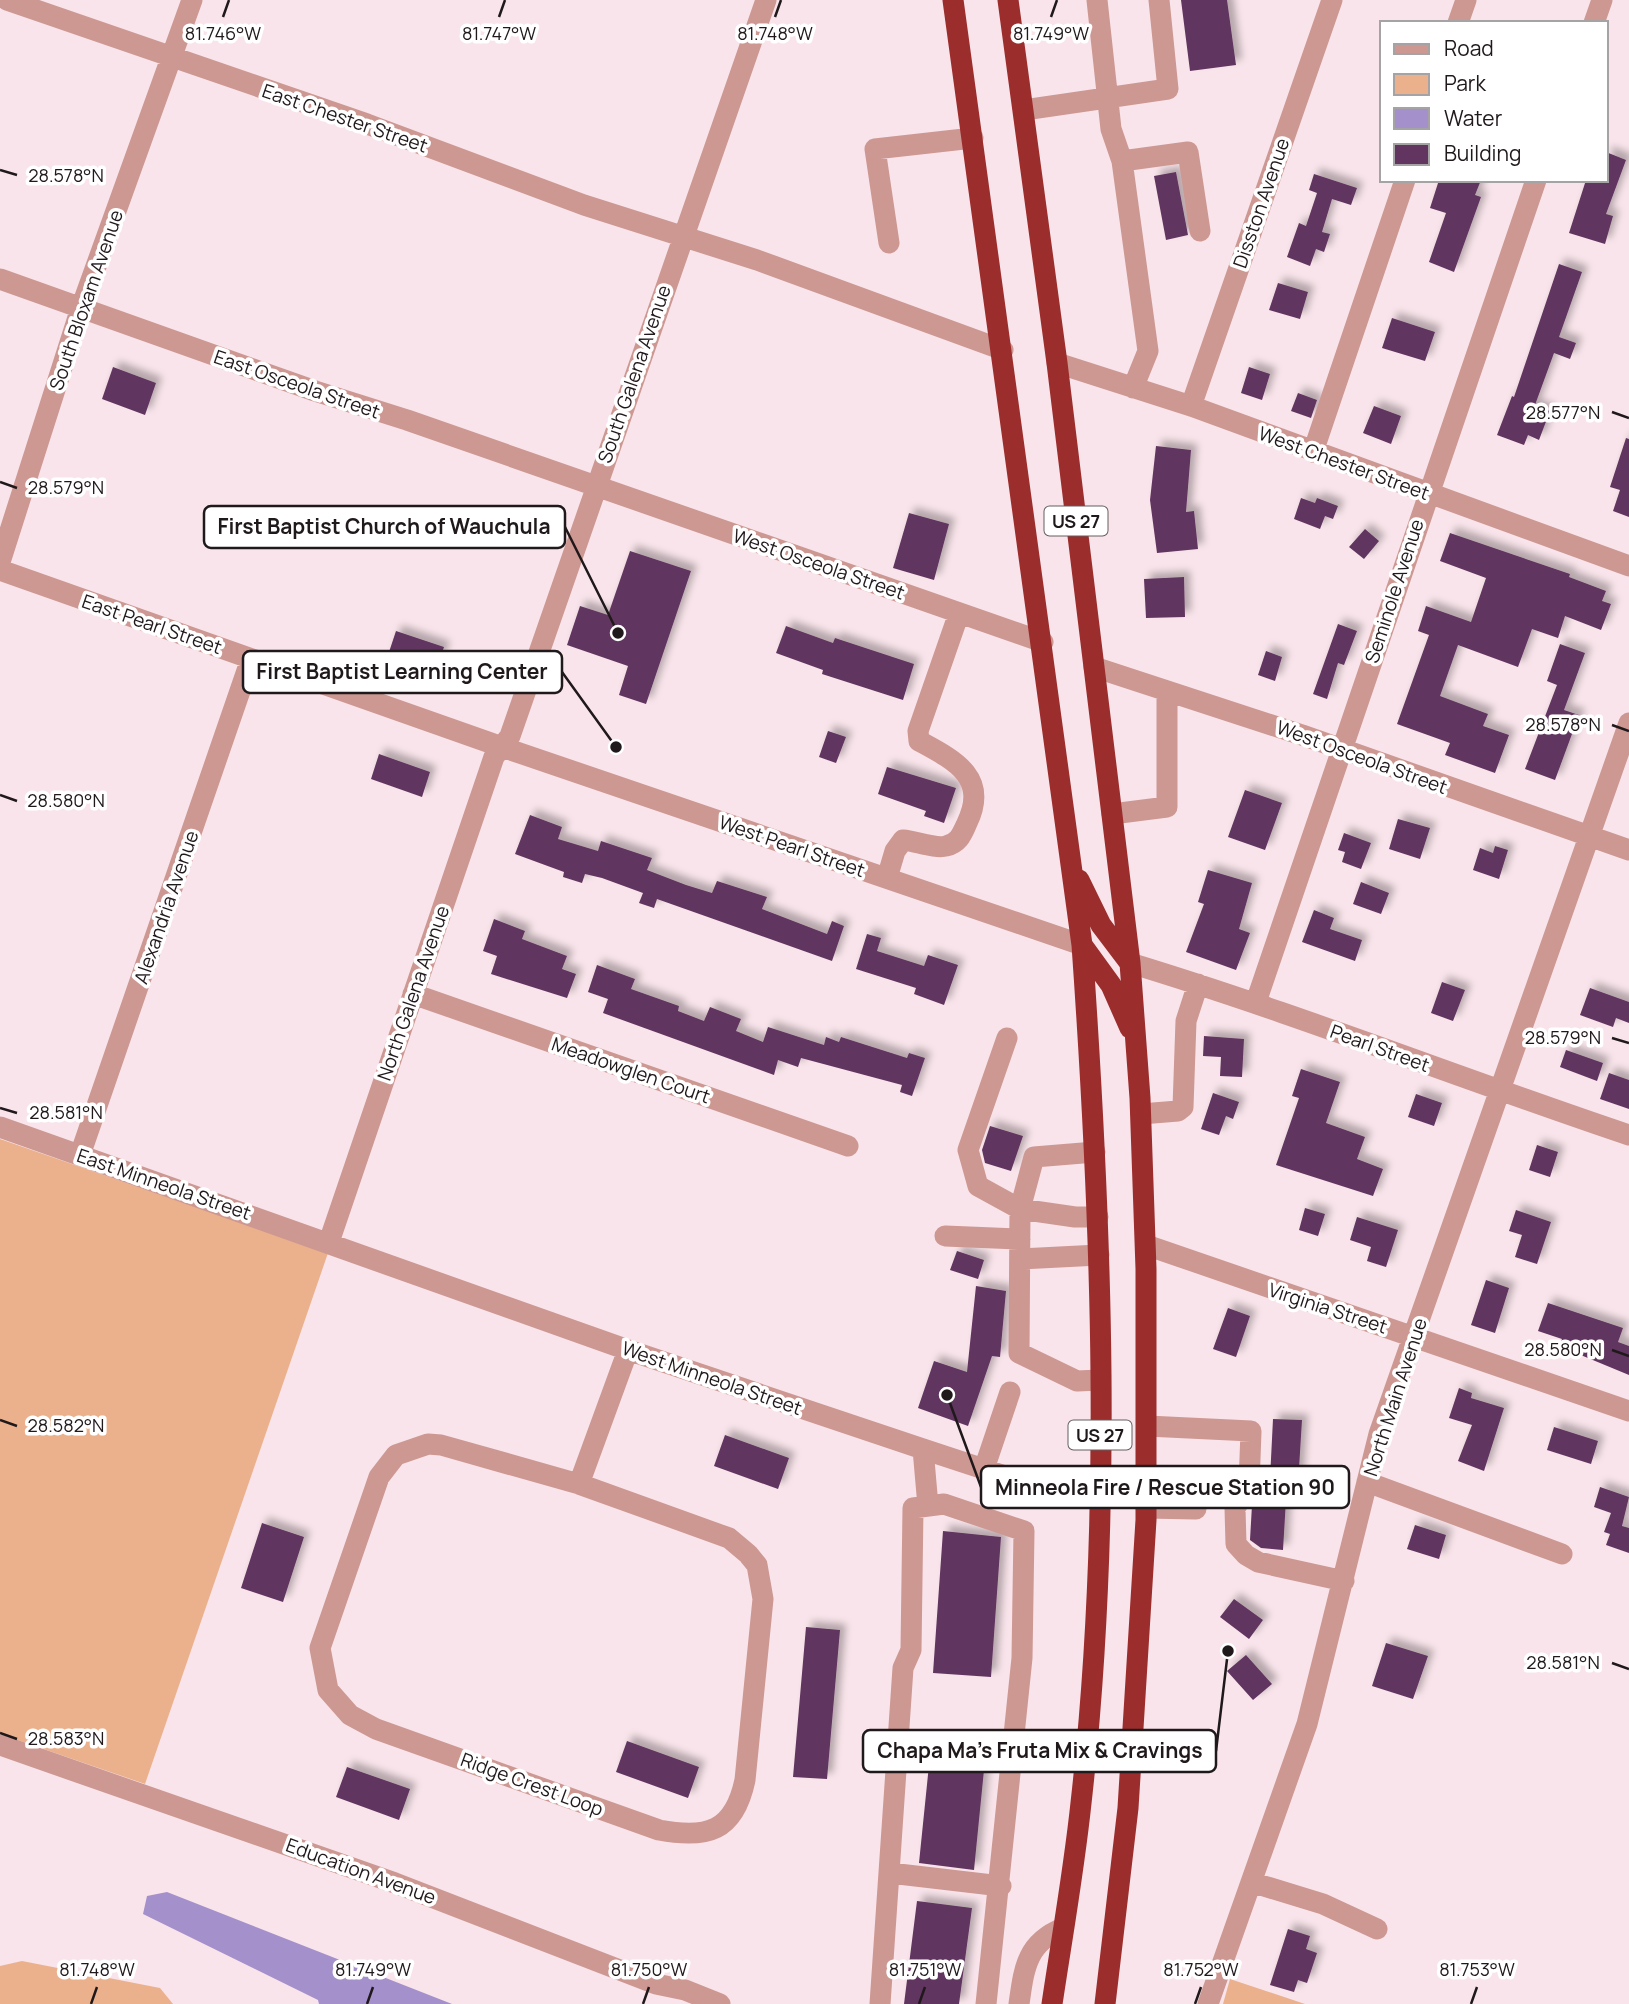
<svg xmlns="http://www.w3.org/2000/svg" width="1629" height="2004" font-family="Manrope,sans-serif">
<defs>
<filter id="shadow"><feDropShadow dx="6" dy="-6" stdDeviation="3.5" flood-color="#0004"/></filter>
</defs>
<rect width="100%" height="100%" fill="#f8e4ea"/>
<path fill="#ebb18d" d="M0,1139L328,1253L145,1784L148,1785L0,1734Z
M22,1961L160,1988L173,2004H0V1966Z
M1230,1979L1305,2004H1223Z"/>
<path fill="#a490cb" d="M167,1892L452,2004H319L318,2000L143,1914L147,1896Z"/>
<path fill="#61355f" filter="url(#shadow)" d="M1181,0H1227L1236,65L1190,71Z
M1606,152L1626,160L1606,214L1613,216L1605,244L1569,233L1586,180H1606Z
M1176,172L1188,235L1166,240L1154,176Z
M1314,174L1357,188L1351,205L1332,199L1322,232L1330,234L1324,252L1316,249L1310,266L1287,257L1299,223L1306,226L1317,193L1309,190Z
M1439,180H1481L1475,195L1481,197L1454,272L1429,262L1446,213L1430,208Z
M1559,264L1582,272L1559,337L1576,343L1570,359L1554,353L1535,405L1550,411L1539,440L1528,435L1524,445L1497,435L1512,396L1514,397Z
M1278,283L1308,292L1300,319L1269,310Z
M1392,318L1435,332L1425,361L1382,348Z
M113,367L156,383L145,415L102,399Z
M1249,367L1270,374L1262,400L1241,393Z
M1298,393L1317,400L1311,418L1291,411Z
M1374,406L1401,416L1391,444L1363,433Z
M1626,438L1629,439V517L1613,511L1620,490L1610,487Z
M1156,446L1191,450L1186,512L1194,511L1198,549L1157,553L1150,500Z
M1301,498L1315,503L1317,498L1338,506L1333,519L1325,516L1320,529L1294,519Z
M909,513L949,524L934,580L893,568Z
M1365,529L1379,541L1364,559L1349,547Z
M1450,533L1570,574L1569,577L1606,591L1602,601L1611,604L1601,630L1565,616L1558,638L1532,629L1518,667L1458,645L1440,696L1488,714L1483,726L1509,735L1495,773L1445,755L1450,743L1397,724L1429,635L1418,631L1426,606L1471,622L1486,578L1440,561Z
M630,551L691,571L646,704L619,695L628,666L567,645L580,606L608,615Z
M1184,577L1185,617L1146,618L1144,579Z
M1338,624L1357,631L1344,665L1338,663L1327,699L1313,694Z
M786,626L833,643L835,638L914,664L903,700L822,674L823,670L776,653Z
M396,631L444,647L436,671L388,655Z
M1560,644L1585,653L1564,710L1579,715L1555,780L1525,769L1557,685L1547,681Z
M1266,651L1282,657L1275,681L1258,675Z
M828,731L846,737L836,763L819,757Z
M379,754L430,772L422,797L371,779Z
M887,767L956,788L944,823L924,816L926,811L878,794Z
M1245,790L1282,803L1265,850L1228,837Z
M530,815L562,827L558,839L598,851L601,841L652,858L647,870L686,885L712,893L717,881L767,897L762,909L827,934L832,921L844,926L832,961L657,899L654,908L639,903L643,893L602,878L585,874L582,883L563,877L564,872L515,854Z
M1398,819L1430,828L1420,859L1389,849Z
M1344,833L1371,843L1361,869L1342,862L1345,852L1338,850Z
M1495,846L1508,850L1499,879L1473,870L1480,848L1493,853Z
M1208,870L1252,883L1239,929L1250,933L1236,970L1186,952L1204,904L1198,902Z
M1361,882L1389,893L1381,914L1353,904Z
M1314,910L1334,918L1330,929L1362,940L1355,961L1302,942Z
M494,919L525,931L522,939L567,956L562,969L576,974L567,998L491,974L497,956L483,951Z
M867,934L881,938L877,951L924,966L928,955L958,965L944,1005L914,994L916,988L856,969Z
M597,965L635,979L631,989L679,1006L678,1011L704,1021L710,1007L741,1019L736,1031L763,1042L768,1027L824,1045L826,1037L839,1042L841,1037L907,1058L909,1053L925,1058L912,1096L900,1092L902,1085L801,1058L798,1067L778,1060L774,1075L603,1013L608,999L588,992Z
M1442,982L1465,990L1453,1021L1431,1013Z
M1590,988L1629,1002V1023L1616,1018L1613,1027L1580,1015Z
M1204,1036L1244,1039L1242,1077L1220,1076L1221,1057L1203,1056Z
M1566,1050L1603,1063L1597,1081L1560,1067Z
M1301,1069L1340,1082L1326,1123L1365,1137L1357,1159L1383,1169L1373,1196L1276,1165L1299,1098L1292,1096Z
M1609,1073L1629,1080V1109L1600,1099Z
M1213,1093L1239,1102L1233,1119L1226,1116L1219,1135L1201,1129Z
M1416,1094L1442,1103L1434,1126L1408,1117Z
M990,1126L1023,1136L1011,1171L985,1163L982,1150Z
M1537,1145L1558,1152L1550,1177L1529,1170Z
M1305,1208L1325,1214L1318,1236L1299,1230Z
M1516,1210L1551,1222L1537,1264L1515,1257L1522,1235L1509,1231Z
M1357,1217L1398,1230L1386,1267L1367,1261L1371,1247L1350,1240Z
M957,1251L984,1260L978,1279L950,1270Z
M1486,1280L1509,1288L1495,1333L1471,1325Z
M976,1286L1006,1291L1000,1357L992,1356L968,1426L918,1408L934,1361L967,1372Z
M1548,1303L1623,1328L1618,1342L1629,1346V1375L1559,1346L1562,1339L1538,1331Z
M1228,1308L1250,1316L1236,1357L1213,1349Z
M1459,1388L1472,1393L1471,1398L1504,1408L1484,1471L1458,1461L1472,1425L1449,1418Z
M1273,1419L1302,1420L1297,1501L1286,1500L1283,1550L1261,1548L1250,1540L1252,1505L1256,1499H1269Z
M1554,1427L1598,1441L1591,1464L1547,1450Z
M725,1435L789,1458L778,1489L714,1466Z
M1600,1487L1629,1497L1622,1526L1629,1528V1553L1606,1545L1610,1534L1604,1532L1611,1513L1594,1507Z
M262,1523L304,1537L283,1602L241,1588Z
M1415,1525L1446,1535L1439,1559L1407,1549Z
M943,1531L1001,1537L991,1677L933,1673Z
M1234,1599L1263,1620L1249,1639L1220,1617Z
M806,1627L840,1630L827,1779L793,1777Z
M1386,1643L1428,1656L1413,1699L1372,1686Z
M1246,1655L1272,1684L1253,1700L1227,1671Z
M627,1741L699,1767L688,1798L616,1772Z
M929,1765L984,1770L974,1870L919,1863Z
M347,1767L410,1789L399,1820L336,1797Z
M917,1901L972,1908L959,2004H904Z
M1288,1929L1310,1936L1306,1949L1317,1953L1307,1983L1298,1980L1294,1992L1270,1985Z"/>
<g fill="none" stroke-linecap="round" stroke-linejoin="round">
<path stroke="#cd9792" stroke-width="21" d="M7,0L367,124L584,205L757,260L1003,350
M1097,0L1111,129L1122,161L1148,351L1133,388
M1458,23L1466,0
M1594,23L1602,0
M1024,110L1168,89L1159,0
M1122,161L1188,152L1200,231
M889,243L875,149L973,138
M0,279L315,391L407,420L1043,642
M1057,363L1191,406L1629,566
M1191,406L1332,0
M1313,452L1405,180
M0,562L81,308L192,0
M0,570L502,747L1082,945
M1094,667L1302,735L1629,850
M1112,814L1167,807V691
M887,878L895,851L903,840C915,841 936,849 946,846C959,843 962,834 967,823C989,777 954,760 919,741L918,731L959,613
M1130,963C1298,1014 1462,1079 1629,1135
M413,994L848,1146
M1256,1002L1536,180
M1007,1038L968,1150L978,1186L1020,1209L1075,1217H1098
M1141,1114L1178,1111L1183,1107L1186,1021L1198,984
M0,1127L628,1350L923,1449L1066,1496L1099,1498
M1095,1152L1034,1157L1020,1209L1019,1353L1077,1381L1100,1380
M80,1155L251,659
M945,1236L1020,1239
M329,1242L494,757L510,736L766,0
M1146,1245L1629,1411
M1020,1259L1099,1255
M1147,1426L1251,1431L1249,1486L1235,1508L1236,1544L1246,1555L1258,1562L1344,1581
M428,1444L441,1445L579,1484L729,1538L748,1554L757,1565L763,1599L745,1780C734,1832 707,1839 659,1830L376,1729L350,1715L328,1690L320,1648L379,1477L396,1455Z
M923,1449L928,1506
M984,1469L1010,1392
M1367,1482L1562,1554
M579,1484L628,1350
M1146,1508L1196,1509
M0,1745L395,1883L656,1984L685,1990L720,2004
M890,1873L1001,1886
M1251,1882L1323,1904L1377,1929
M880,2004L903,1668L911,1650L913,1508L944,1504L1024,1531L1022,1658L986,2004
M1019,2004C1024,1969 1026,1943 1063,1928
M1208,2004L1307,1724L1379,1434L1629,723"/>
<path stroke="#9c2d2d" stroke-width="21" d="M953,0L1082,945C1102,1230 1113,1519 1081,1803C1074,1870 1062,1937 1052,2004
M1008,0L1057,363L1130,963L1140,1098L1146,1269V1520L1128,1808L1105,2004
M1079,880L1101,925L1129,962
M1082,945L1111,985L1130,1028"/>
</g>
<path fill="none" stroke="#20191b" stroke-width="2.5" d="M223,17L229,0M499,17L505,0M775,17L781,0M1051,17L1057,0M0,170L17,175M1612,412L1629,418M0,482L17,488M1612,725L1629,731M0,795L17,801M1612,1038L1629,1043M0,1108L17,1113M1612,1350L1629,1356M0,1420L17,1426M1612,1663L1629,1669M0,1733L17,1739M91,2004L97,1987M367,2004L373,1987M643,2004L649,1987M919,2004L925,1987M1195,2004L1201,1987M1471,2004L1477,1987"/>
<g text-anchor="middle" dominant-baseline="central" stroke-width="7" stroke-linejoin="round" paint-order="stroke">
<g fill="#fff" stroke="#635e5f" stroke-width="2">
<rect x="1044.5" y="506.5" width="63" height="29" rx="5"/>
<rect x="1068.5" y="1420.5" width="63" height="29" rx="5"/>
</g>
<g font-size="18" font-weight="bold" fill="#20191b">
<text x="1076" y="521">US 27</text>
<text x="1100" y="1435">US 27</text>
</g>
<g font-size="19" fill="#20191b" stroke="#fff">
<text transform="translate(345 118) rotate(19)">East Chester Street</text>
<text transform="translate(1261 203) rotate(-71)">Disston Avenue</text>
<text transform="translate(86 300) rotate(-71)">South Bloxam Avenue</text>
<text transform="translate(634 374) rotate(-71)">South Galena Avenue</text>
<text transform="translate(297 384) rotate(19)">East Osceola Street</text>
<text transform="translate(1344 463) rotate(20)">West Chester Street</text>
<text transform="translate(819 564) rotate(19)">West Osceola Street</text>
<text transform="translate(1394 591) rotate(-72)">Seminole Avenue</text>
<text transform="translate(152 624) rotate(19)">East Pearl Street</text>
<text transform="translate(1362 757) rotate(20)">West Osceola Street</text>
<text transform="translate(792 846) rotate(19)">West Pearl Street</text>
<text transform="translate(166 907) rotate(-71)">Alexandria Avenue</text>
<text transform="translate(413 993) rotate(-71)">North Galena Avenue</text>
<text transform="translate(1380 1048) rotate(20)">Pearl Street</text>
<text transform="translate(631 1070) rotate(19)">Meadowglen Court</text>
<text transform="translate(164 1184) rotate(19)">East Minneola Street</text>
<text transform="translate(1328 1308) rotate(18)">Virginia Street</text>
<text transform="translate(712 1378) rotate(19)">West Minneola Street</text>
<text transform="translate(1395 1397) rotate(-72)">North Main Avenue</text>
<text transform="translate(532 1784) rotate(20)">Ridge Crest Loop</text>
<text transform="translate(361 1871) rotate(20)">Education Avenue</text>
</g>
</g>
<g font-size="18" text-anchor="middle" fill="#20191b" stroke="#fff" stroke-width="7" stroke-linejoin="round" paint-order="stroke">
<text x="223" y="40">81.746°W</text>
<text x="499" y="40">81.747°W</text>
<text x="775" y="40">81.748°W</text>
<text x="1051" y="40">81.749°W</text>
<text x="66" y="182">28.578°N</text>
<text x="1563" y="419">28.577°N</text>
<text x="66" y="494">28.579°N</text>
<text x="1563" y="731">28.578°N</text>
<text x="66" y="807">28.580°N</text>
<text x="1563" y="1044">28.579°N</text>
<text x="66" y="1119">28.581°N</text>
<text x="1563" y="1356">28.580°N</text>
<text x="66" y="1432">28.582°N</text>
<text x="1563" y="1669">28.581°N</text>
<text x="66" y="1745">28.583°N</text>
<text x="97" y="1976">81.748°W</text>
<text x="373" y="1976">81.749°W</text>
<text x="649" y="1976">81.750°W</text>
<text x="925" y="1976">81.751°W</text>
<text x="1201" y="1976">81.752°W</text>
<text x="1477" y="1976">81.753°W</text>
</g>
<path fill="none" stroke="#20191b" stroke-width="2.5" d="M618 633L565 527M616 747L562 672M947 1395L981 1487M1228 1651L1216 1751"/>
<g fill="#20191b" stroke="#fff" stroke-width="2.5">
<circle cx="618" cy="633" r="7"/>
<circle cx="616" cy="747" r="7"/>
<circle cx="947" cy="1395" r="7"/>
<circle cx="1228" cy="1651" r="7"/>
</g>
<g fill="#fff" stroke="#20191b" stroke-width="2.5">
<rect x="204" y="506" width="361" height="42" rx="7"/>
<rect x="243" y="651" width="319" height="42" rx="7"/>
<rect x="981" y="1466" width="368" height="42" rx="7"/>
<rect x="863" y="1730" width="353" height="42" rx="7"/>
</g>
<g font-size="21" text-anchor="middle" font-weight="bold" fill="#20191b">
<text x="384" y="534">First Baptist Church of Wauchula</text>
<text x="402" y="679">First Baptist Learning Center</text>
<text x="1165" y="1495">Minneola Fire / Rescue Station 90</text>
<text x="1040" y="1758">Chapa Ma's Fruta Mix &amp; Cravings</text>
</g>
<rect x="1380" y="21" width="228" height="161" fill="#ffffff" stroke="#a6a3a4" stroke-width="2"/>
<rect x="1394" y="44" width="35" height="10" fill="#cd9792" stroke="#a6a3a4" stroke-width="2"/>
<text x="1444" y="56" font-size="21" fill="#20191b">Road</text>
<rect x="1394" y="74" width="35" height="21" fill="#ebb18d" stroke="#a6a3a4" stroke-width="2"/>
<text x="1444" y="91" font-size="21" fill="#20191b">Park</text>
<rect x="1394" y="108" width="35" height="21" fill="#a490cb" stroke="#a6a3a4" stroke-width="2"/>
<text x="1444" y="126" font-size="21" fill="#20191b">Water</text>
<rect x="1394" y="144" width="35" height="21" fill="#61355f" stroke="#a6a3a4" stroke-width="2"/>
<text x="1444" y="161" font-size="21" fill="#20191b">Building</text>
</svg>
